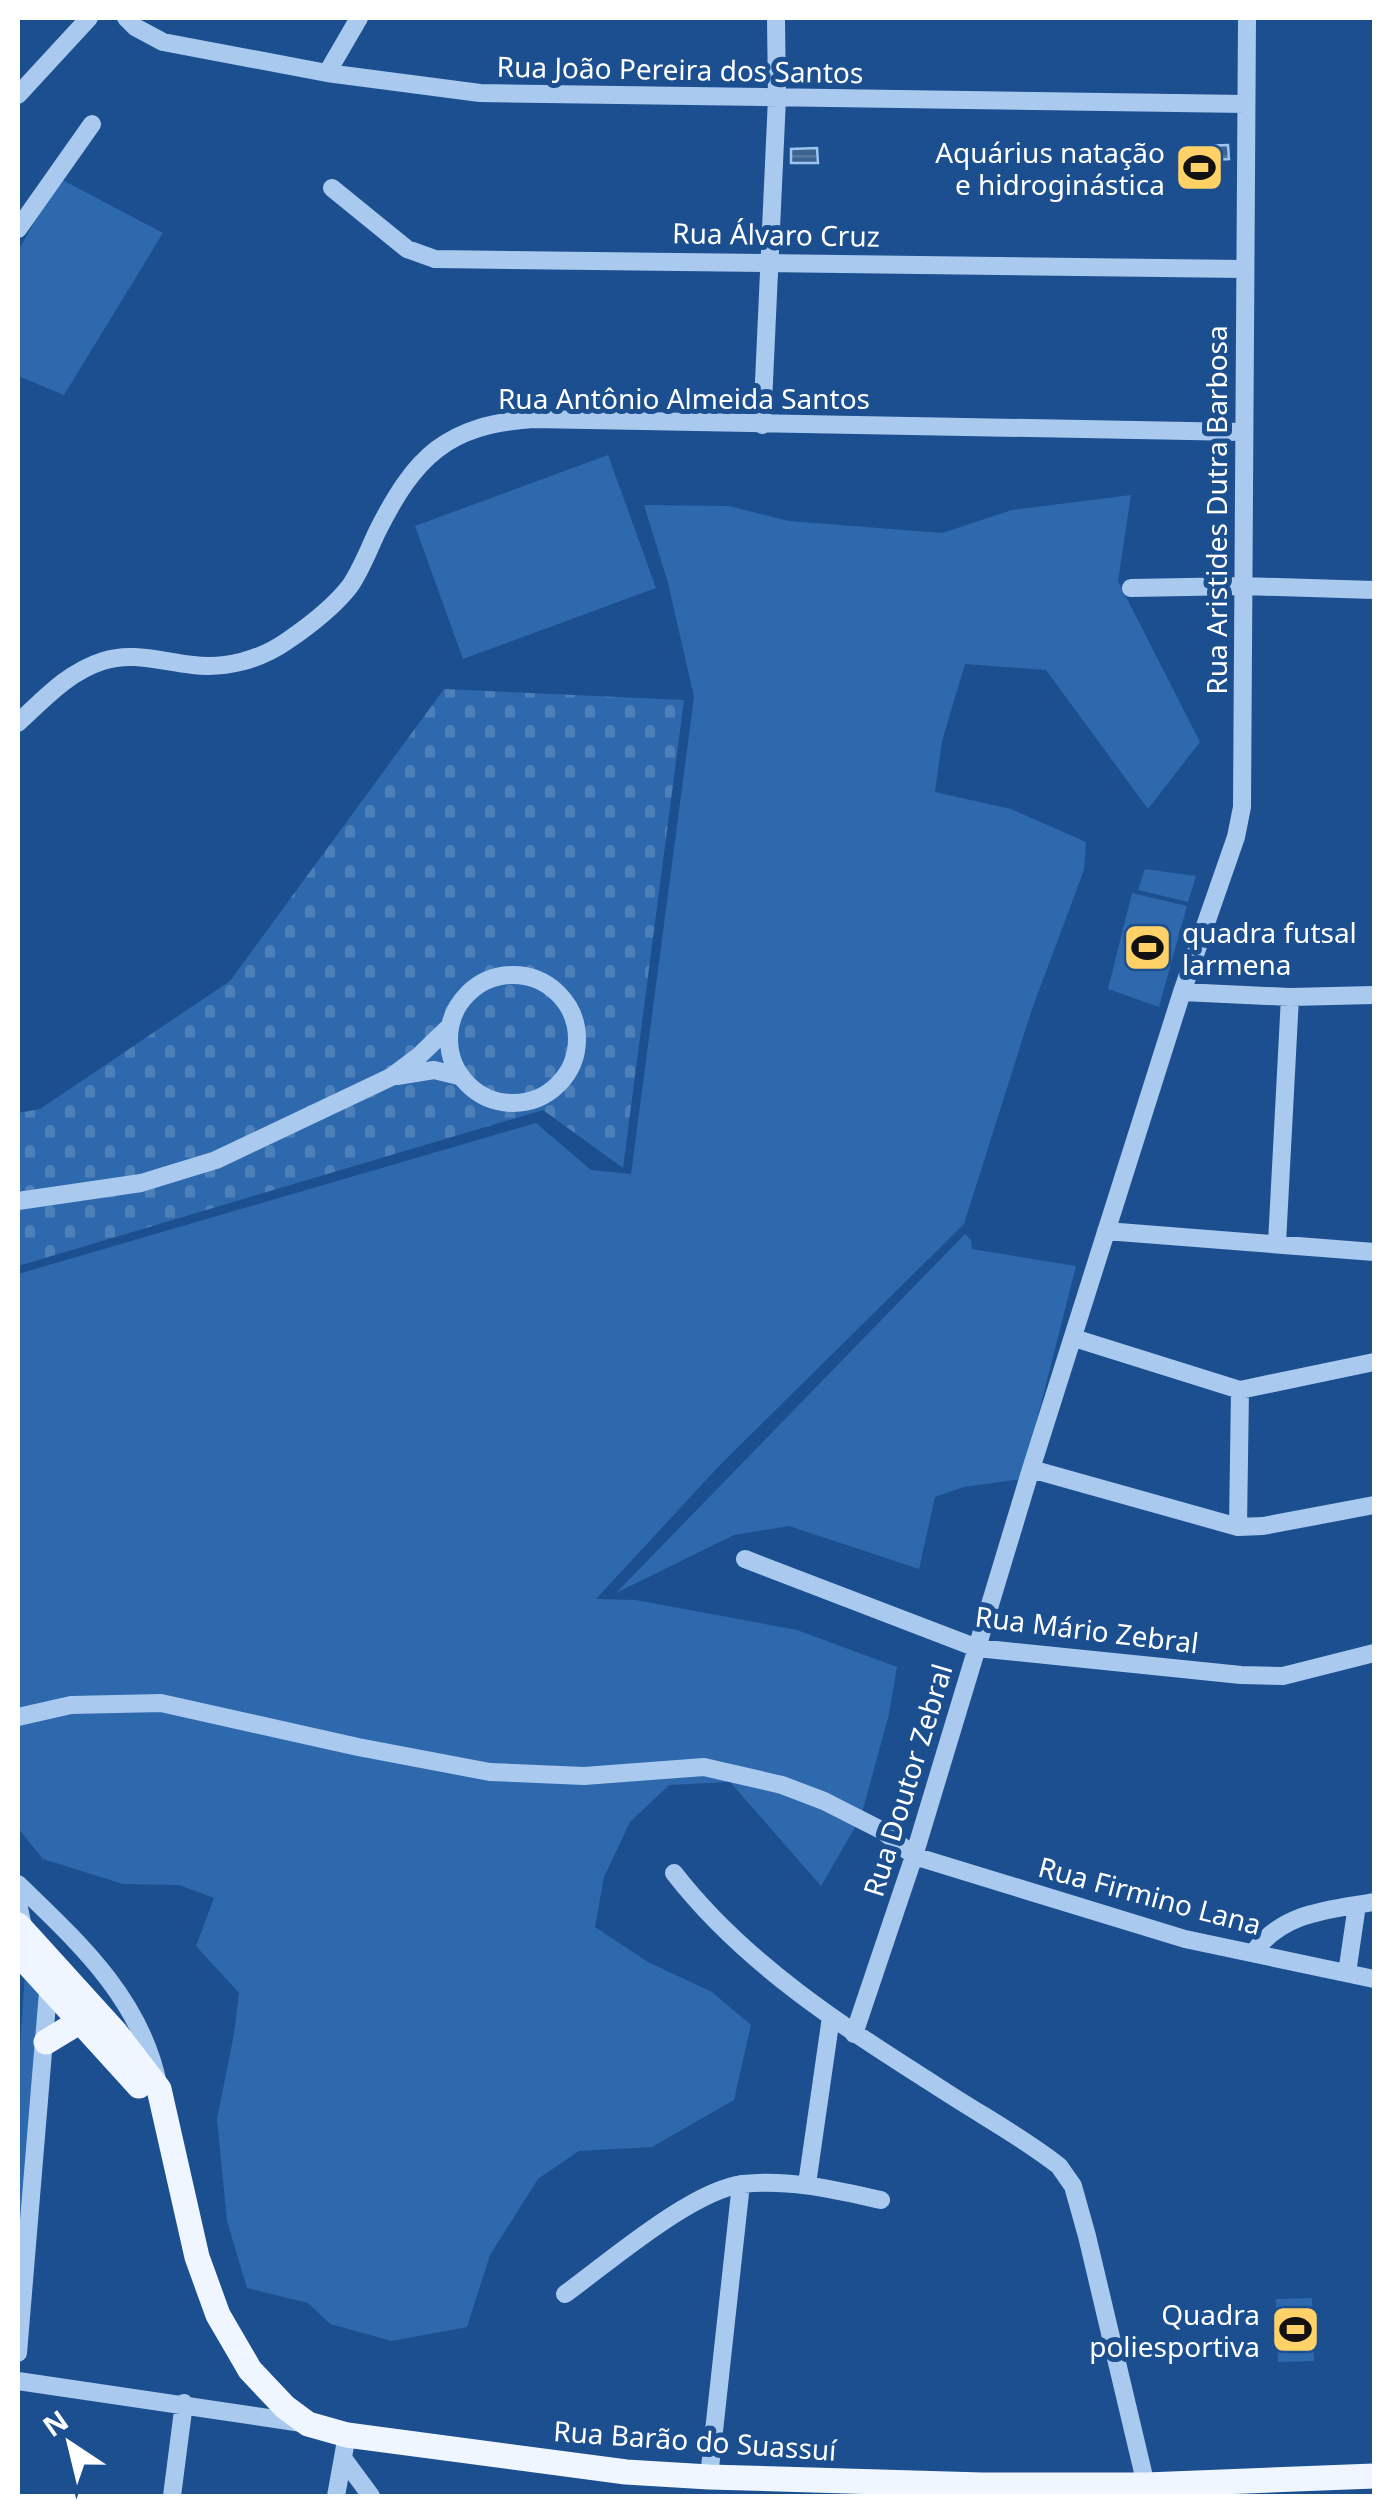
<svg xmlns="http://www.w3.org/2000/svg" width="1392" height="2514" font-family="'Noto Sans',sans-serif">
<defs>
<pattern id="cemetery-stones" width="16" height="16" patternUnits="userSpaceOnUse" patternTransform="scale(2.5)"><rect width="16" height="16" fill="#2e69ad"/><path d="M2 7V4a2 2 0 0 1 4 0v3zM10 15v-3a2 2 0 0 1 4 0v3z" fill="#4d80b9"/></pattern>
<pattern id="water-rules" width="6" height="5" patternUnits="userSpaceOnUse" patternTransform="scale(2.5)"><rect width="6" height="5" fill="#3c6290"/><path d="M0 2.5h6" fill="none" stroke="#597aa1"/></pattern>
</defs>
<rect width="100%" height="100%" fill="#1b4f8f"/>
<path fill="url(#cemetery-stones)" d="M444,689L684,700L623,1168L543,1110L18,1266V1113L40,1109L230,981Z"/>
<path fill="#2e69ad" d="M55,176L163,233L64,395L18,376V251L45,203Z
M608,455L656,588L463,659L415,526Z
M1131,495L1118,581L1200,742L1148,809L1046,670L965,664L942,741L935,792L1011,809L1086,842L1084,870L1032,1009L964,1224L718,1467L596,1599L636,1600L797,1630L897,1667L889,1714L861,1817L821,1886L730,1782L669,1785L630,1822L604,1877L595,1927L648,1962L712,1992L751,2025L734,2100L652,2147L579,2151L538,2179L490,2255L467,2327L392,2341L330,2324L308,2303L247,2288L227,2221L217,2119L234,2034L239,1993L196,1946L214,1898L179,1885L123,1884L43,1859L18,1828V1274L536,1123L591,1170L631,1174L694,697L668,583L644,505L729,506L789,521L942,533L1012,510Z
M1145,869L1196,876L1188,902L1138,890Z
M1132,893L1187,906L1159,1007L1108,989Z
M965,1234L971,1240L972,1249L1076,1266L1022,1479L964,1487L935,1497L919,1569L789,1526L734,1535L616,1593Z
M25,1971L41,1988L18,2320V2081Z
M1312,2298L1314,2361L1278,2362L1276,2299Z"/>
<path fill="url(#water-rules)" stroke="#9cc4f0" stroke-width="2.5" d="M1228,145L1229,159L1196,161V146Z
M817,148L818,163H791V149Z"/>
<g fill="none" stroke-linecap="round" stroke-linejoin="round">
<path stroke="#a9c9ee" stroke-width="18" d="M126,18L135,27L163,42L327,73L480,93L1246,104
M327,73L359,18
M18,95L89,18
M332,188L407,249L435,259L1243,269
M18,229L92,124
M762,425L777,98L776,18
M1131,588L1243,586L1374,590
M18,723C44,699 68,672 103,661C133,651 162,662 193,665C225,669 260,660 287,641C309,626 333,608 350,586C361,570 369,549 377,532C415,456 447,425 533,419L1242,432
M449 1039a64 64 0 1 1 128 0a64 64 0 1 1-128 0Z
M1182,992L1290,997L1374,995
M397,1076L434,1070L459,1076
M18,1201L141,1183L216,1160L391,1077L419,1056L449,1027
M1106,1231L1374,1252
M1277,1243L1290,997
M1074,1338L1240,1390L1374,1362
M1031,1469L1238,1527L1263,1526L1374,1505
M1238,1527L1240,1390
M745,1559L977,1648L1241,1675L1283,1676L1374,1653
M18,1717L71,1705L161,1703L358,1747L490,1772L584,1776L704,1767L782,1785L824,1801L883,1831L914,1856L1185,1939L1374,1979
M674,1873C747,1967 850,2031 949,2094C986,2118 1025,2139 1059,2166L1073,2186L1087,2236L1146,2485
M18,1884C78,1942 141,1999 158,2084
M18,1903L24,1932
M1254,1952C1283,1912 1328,1910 1374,1902
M1347,1973L1357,1905
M854,2034L914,1856L1031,1469L1182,992L1236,837L1242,807L1247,18
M807,2184L831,2017
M565,2294C608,2263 692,2190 743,2184C790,2179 835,2190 881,2200
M18,2353L49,1980
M18,2381L302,2423
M343,2458L371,2496
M709,2477L741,2184
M172,2496L184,2403
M336,2496L347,2435"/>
<path stroke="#f0f6ff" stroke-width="25" d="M18,1925L116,2033L159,2089L197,2257L218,2315L250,2370L285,2407L308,2424L347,2435L626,2472L709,2477L982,2485H1146L1374,2476
M18,1953L139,2086
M46,2042L79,2022"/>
</g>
<defs>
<symbol id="stadium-square" viewBox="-11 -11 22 22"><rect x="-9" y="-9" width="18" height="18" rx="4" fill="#ffd166" stroke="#1b4f8f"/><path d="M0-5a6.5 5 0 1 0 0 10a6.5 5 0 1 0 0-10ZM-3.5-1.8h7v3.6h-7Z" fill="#111"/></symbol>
</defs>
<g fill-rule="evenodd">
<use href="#stadium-square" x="1172" y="140" width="55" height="55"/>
<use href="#stadium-square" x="1120" y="920" width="55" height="55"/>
<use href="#stadium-square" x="1268" y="2302" width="55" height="55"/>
</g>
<g text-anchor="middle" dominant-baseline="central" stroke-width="10" stroke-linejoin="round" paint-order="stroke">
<g font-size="28" fill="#fff" stroke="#1b4f8f">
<text transform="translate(680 69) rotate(1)">Rua João Pereira dos Santos</text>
<text transform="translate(776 234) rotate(1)">Rua Álvaro Cruz</text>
<text x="684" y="398">Rua Antônio Almeida Santos</text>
<text transform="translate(1216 510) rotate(-90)">Rua Aristides Dutra Barbosa</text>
<text transform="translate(1087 1629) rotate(7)">Rua Mário Zebral</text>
<text transform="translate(907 1780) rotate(-73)">Rua Doutor Zebral</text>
<text transform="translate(1150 1895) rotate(15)">Rua Firmino Lana</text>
<text transform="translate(695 2440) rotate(4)">Rua Barão do Suassuí</text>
</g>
<g font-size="28" fill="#fff" stroke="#1b4f8f" text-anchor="end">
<text x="1165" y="152">Aquárius natação<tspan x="1165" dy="32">e hidroginástica</tspan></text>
<text x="1182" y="932" text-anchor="start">quadra futsal<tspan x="1182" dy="32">larmena</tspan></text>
<text x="1260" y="2314">Quadra<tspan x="1260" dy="32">poliesportiva</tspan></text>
</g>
</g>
<rect width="1392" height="2514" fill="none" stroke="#ffffff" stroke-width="40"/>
<g transform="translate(70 2444) rotate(325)" stroke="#1b4f8f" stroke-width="8" paint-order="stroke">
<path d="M0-8L18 38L0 25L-18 38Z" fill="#ffffff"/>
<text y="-15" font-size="28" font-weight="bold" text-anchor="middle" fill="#ffffff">N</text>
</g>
</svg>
